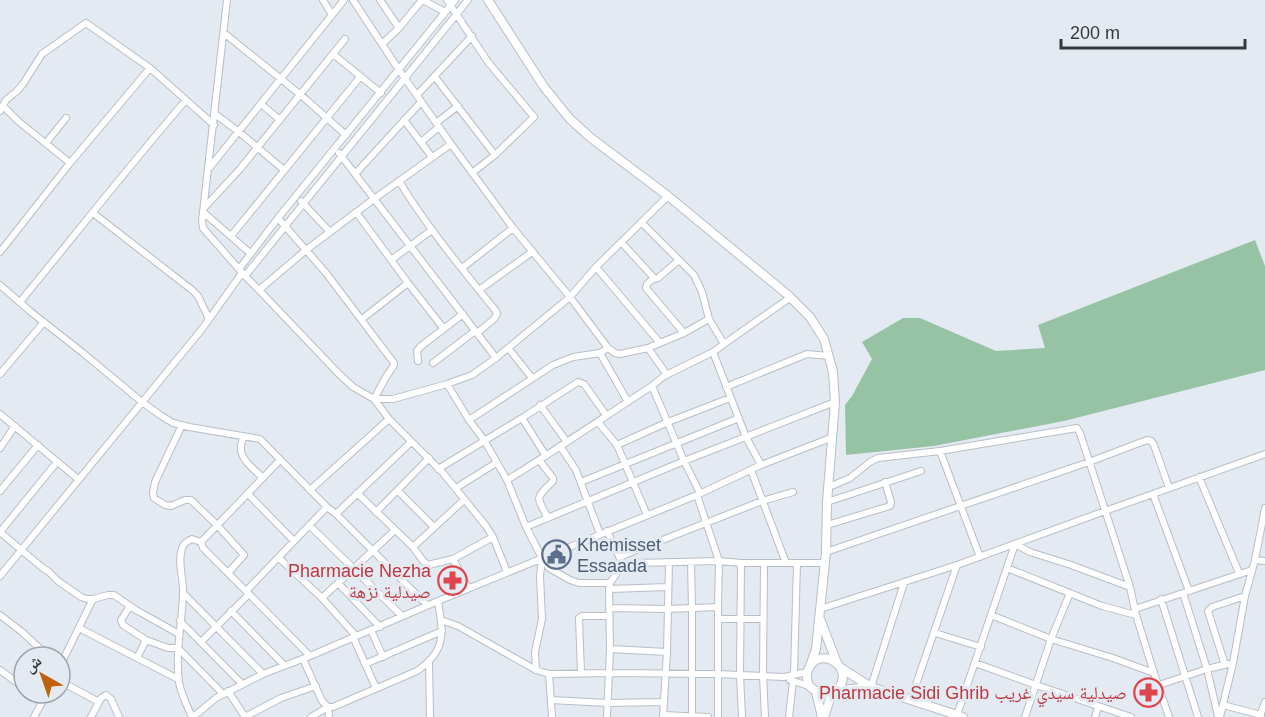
<svg xmlns="http://www.w3.org/2000/svg" width="1265" height="717" font-family="Arial,'Noto Naskh Arabic',sans-serif">
<rect width="100%" height="100%" fill="#e4eaf2"/>
<path fill="#97c3a5" d="M1255,240L1265,266V370L1064,421L934,446L846,455L845,405L852,396L872,359L862,342L903,318H920L996,351L1045,348L1038,325Z"/>
<g fill="none" stroke-linecap="round" stroke-linejoin="round">
<defs>
<path id="street" d="M227,0L202,221L203,228L245,276L259,290L339,374L353,387L374,399H393L447,384L472,375L496,358L570,297L596,267L668,196
M323,0L332,15
M353,0L399,70L451,144L513,228L570,297L608,348L615,353L620,354L648,348L684,333L709,319L702,292L694,275L641,222
M380,0L399,28
M423,0L445,12
M447,0L488,62L534,117L495,155L472,173
M224,33L302,96L346,135
M382,44L399,28L422,0
M333,54L381,93
M435,77L495,155
M417,95L472,36
M261,104L280,120
M3,106L18,121L70,163
M0,111L6,100L17,91L23,84L42,54L86,23L150,68L214,125
M215,114L239,132L284,170
M404,120L432,157
M436,123L458,106
M421,142L439,127
M46,143L66,118
M339,153L496,358
M210,167L344,0
M355,174L421,102
M399,181C427,227 462,269 496,311L497,314L494,319L477,333
M301,201L330,232
M204,208L240,169L345,39
M203,212L250,253
M356,212L408,283L444,329
M93,213L192,290L198,296L209,319
M278,218L326,273L394,363V365L386,377L374,399L389,419L443,473L486,526L493,537L507,572
M231,236L360,77
M622,243L655,279L658,278L679,260
M0,252L70,163L150,68
M391,260L432,230
M596,267L660,343
M462,268L513,228
M239,269L278,218L455,0
M245,276L468,0
M654,278L647,284L646,288L684,333
M0,285L31,312L83,353L142,402L160,415L173,423L189,427L260,439L327,507
M259,290L306,250L374,199L451,144
M479,290L532,252
M20,302C75,235 129,166 186,100
M362,319L408,283
M709,319L724,344L713,352
M724,344L791,297
M648,348L667,375
M509,349L532,378
M600,353L628,402
M418,361L417,351L420,347L463,314
M433,363L475,331
M0,374L44,322
M447,384L469,420L484,440L507,480L526,527L542,558L549,568L570,580L579,583H610
M652,386L664,376L713,352L746,437L761,465
M726,387L807,354L829,356
M540,405L567,442
M0,414L78,479
M522,418L546,456
M469,420L553,365L573,357L600,353L608,348
M598,422L617,445L647,515
M182,425L155,482L153,493L154,498L165,505L171,506L185,500H191L217,525L244,555L228,573
M243,437C243,440 241,443 241,446C239,459 255,470 263,478
M617,445L668,422L730,398
M560,446L576,470L600,534
M0,448L15,426
M940,451L980,557
M539,460L553,478V481C535,499 536,496 548,518
M57,462L0,532L44,569L48,571L58,581L81,597L87,599H93L108,595H114L136,610L179,634
M438,469L522,418L578,382L584,384L606,415
M751,470L786,563
M1199,477L1239,573
M507,480C556,450 604,417 652,386L684,461L700,493
M581,482L739,418
M829,487L850,478L870,462L878,458L940,451L1077,428L1080,433L1130,587L1136,615L1154,673L1169,717
M456,488L496,463
M310,490L389,419
M0,491L38,445
M398,491L434,527
M357,493L413,547L423,561L428,565L453,559L493,537
M248,494L294,541
M1153,494L1189,591
M697,495L719,561L718,607V717
M827,502L921,471
M376,512L429,458
M336,514L411,442
M309,525L402,616
M827,525L890,506L891,502L885,482
M526,527L684,461L835,402
M607,531L624,567
M413,547L464,500
M826,552L1089,462L1147,440L1151,441L1154,445L1169,488
M619,557L762,501L793,492
M279,558L322,598L356,636
M453,559L468,588
M1255,560L1265,561
M691,562L692,609V717
M741,563L740,675L742,717
M764,563L763,675L765,717
M1007,568L1102,606L1136,615
M0,576L202,329L242,273
M338,583L380,627
M609,589L668,587
M246,591L203,548L201,542L280,460
M183,593L263,674
M1183,593L1207,669L1218,716
M322,598L395,530
M1161,599L1198,717
M130,606L121,620L123,625L146,640L168,648H178L223,694
M609,608L668,609L718,607
M820,609L957,565L1105,511L1265,454
M1135,609L1252,570
M231,611L284,665
M0,615L22,632L49,657
M991,615L1051,639L1113,658L1154,673
M718,619H763
M441,620L458,626L536,670L549,674L609,673L717,674L784,677L807,672
M180,621L242,684
M79,628L178,679
M371,630L383,657
M935,633L981,647
M353,637L376,688
M201,642L249,594
M610,649L667,652
M310,656L246,591L327,507L336,514L427,605
M137,658L146,640
M303,659L322,701L328,707H333L417,671C447,650 443,633 438,601
M429,661L430,717
M975,663L1036,685L1131,717
M365,664L442,631
M1225,665L1208,611L1212,607L1245,596
M60,666L93,599
M0,670L24,688
M536,670L535,652L542,619L540,576L542,559
M581,673L579,618L582,616H608
M549,674L552,717
M794,674L797,563
M790,680L809,686
M60,681L99,702
M1159,685L1207,669L1228,664
M871,687L904,583
M228,691L245,717
M31,693L42,701
M911,699L957,565
M551,700L607,703L663,702
M1223,705L1261,715
M663,715L708,717
M957,715L1015,544L1030,552L1071,565L1130,587
M1260,716L1265,702
M34,717L47,693
M91,717L101,698L106,695L111,699L119,717
M192,717C187,706 181,694 179,682C175,653 182,624 183,594C184,579 177,563 182,548C184,543 187,541 192,539L201,542
M193,717L216,698L263,674L310,656L438,601L697,495L761,465L833,437
M245,717L281,698L316,686
M311,717L328,707L329,717
M607,717L610,649L609,589L610,583L619,570L629,564L636,563L719,561L741,563H824
M663,717L667,652L669,562
M789,717L793,681
M1025,717L1051,639L1070,593
M1095,717L1098,707
M1220,717L1233,663L1245,596L1255,560L1265,508"/>
<path id="secondary" d="M488,0L544,87L570,119L591,138L668,196L788,295L810,317L824,339L833,372L835,402L827,502L826,552L816,649L810,666
M820,619L837,663
M841,668L871,687L963,717
M836,691C858,669 821,644 809,668C806,673 806,677 808,682C809,687 809,686 813,689C822,698 828,692 838,691C849,689 860,688 871,687
M816,692L822,717
M824,717L832,693"/>
</defs>
<use href="#street" stroke="#b8bec6" stroke-width="8"/>
<use href="#secondary" stroke="#b8bec6" stroke-width="10"/>
<use href="#street" stroke="#fff" stroke-width="6"/>
<use href="#secondary" stroke="#fff" stroke-width="8"/>
</g>
<defs>
<symbol id="civic-ring" viewBox="-11 -11 22 22"><circle r="9.5" fill="#e4eaf2" stroke="#5c6f8a" stroke-width="1.5"/><path d="M-.6-6.5H3V-4.5H.6V-3L4-1V1h2V6H-6V1h2V-1L-.6-3ZM-1.2 2.5V6h2.4V2.5Z" fill="#5c6f8a"/></symbol>
<symbol id="pharmacy-ring" viewBox="-11 -11 22 22"><circle r="9.5" fill="#e4eaf2" stroke="#e0444e" stroke-width="1.5"/><path d="M-2-6h4v4h4v4h-4v4h-4v-4h-4v-4h4Z" fill="#e0444e"/></symbol>
</defs>
<g fill-rule="evenodd">
<use href="#civic-ring" x="540" y="538" width="33" height="33"/>
<use href="#pharmacy-ring" x="436" y="564" width="33" height="33"/>
<use href="#pharmacy-ring" x="1132" y="676" width="33" height="33"/>
</g>
<g text-anchor="middle" dominant-baseline="central" stroke-width="6" stroke-linejoin="round" paint-order="stroke">
<g font-size="18" fill="#4e5e75" stroke="#e4eaf2" text-anchor="start">
<text x="577" y="545">Khemisset<tspan x="577" dy="21">Essaada</tspan></text>
</g>
<g font-size="18" fill="#be3a42" stroke="#e4eaf2" text-anchor="end">
<text x="431" y="571">Pharmacie Nezha<tspan x="431" dy="21">صيدلية نزهة</tspan></text>
<text x="1127" y="693">Pharmacie Sidi Ghrib صيدلية سيدي غريب</text>
</g>
</g>
<g transform="translate(42 675) rotate(320)"><circle r="28" fill="#e4eaf2" stroke="#9ea3a9" stroke-width="1.5"/>
<path d="M0-4.5L10 22L0 15L-10 22Z" fill="#be620f"/>
<text y="-9" font-size="16" font-weight="bold" text-anchor="middle" fill="#36383b">ش</text>
</g>
<path d="M1061 39v9h184v-9" fill="none" stroke="#36383b" stroke-width="3"/>
<text x="1070" y="39" font-size="18" fill="#36383b" stroke="#e4eaf2" stroke-width="4.5" paint-order="stroke">200 m</text>
</svg>
